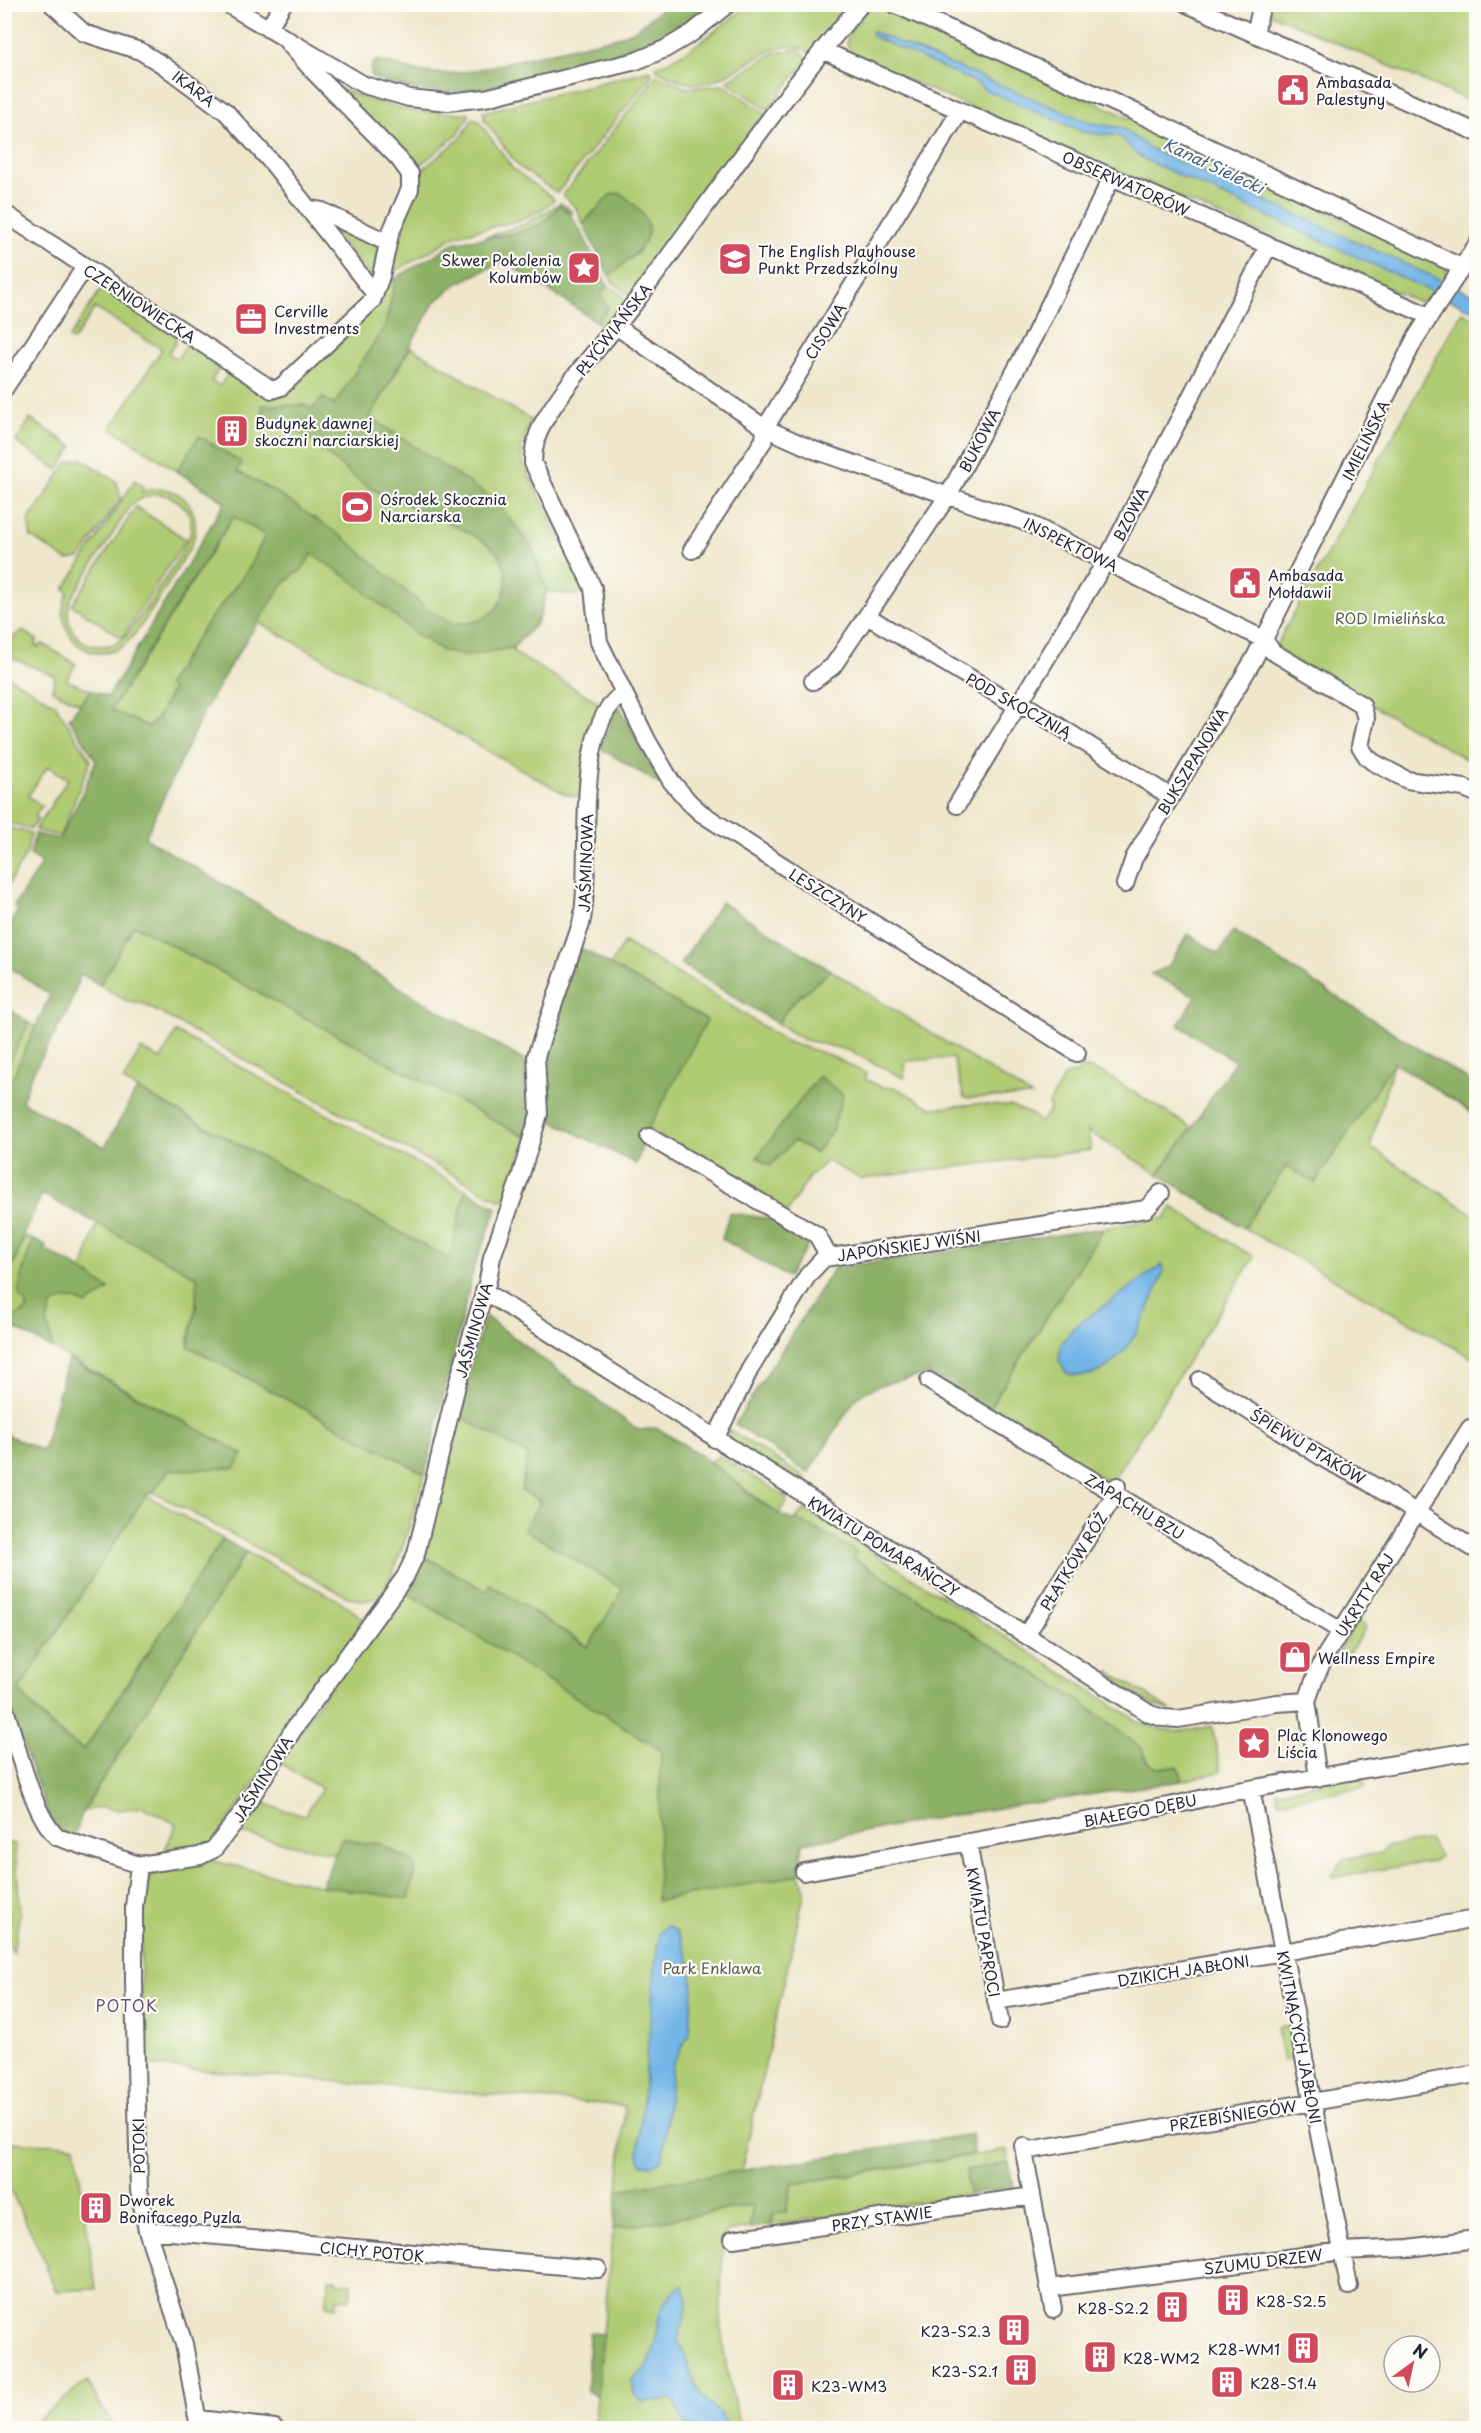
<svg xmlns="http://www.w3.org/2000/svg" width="1481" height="2433" font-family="'Playpen Sans',sans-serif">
<rect width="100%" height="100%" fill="#fdfcf7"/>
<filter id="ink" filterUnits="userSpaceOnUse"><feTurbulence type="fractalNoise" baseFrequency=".0167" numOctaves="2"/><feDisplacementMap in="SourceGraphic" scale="12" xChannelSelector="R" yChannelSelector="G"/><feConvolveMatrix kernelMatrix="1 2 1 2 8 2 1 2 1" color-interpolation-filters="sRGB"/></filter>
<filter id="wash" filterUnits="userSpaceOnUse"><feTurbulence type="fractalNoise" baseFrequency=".008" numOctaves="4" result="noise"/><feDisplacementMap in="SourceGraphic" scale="24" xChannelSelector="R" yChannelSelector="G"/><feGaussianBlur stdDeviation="1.35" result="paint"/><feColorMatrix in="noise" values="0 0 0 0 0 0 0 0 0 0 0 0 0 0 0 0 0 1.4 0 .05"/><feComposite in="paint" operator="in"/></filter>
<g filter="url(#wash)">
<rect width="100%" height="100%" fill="#efe6cb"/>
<path fill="#b0cc73" stroke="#697757" stroke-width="1.5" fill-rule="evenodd" d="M748,5H854L812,54C773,24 733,91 687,83C677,81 666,74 657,70L656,67C691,52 719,28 748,5Z
M1270,5H1476V104L1269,13Z
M876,6L887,9L1132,119L1446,267C1453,279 1431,299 1419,302L864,61C852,55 846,50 847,36L867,10Z
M792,50H799L808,58L768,110L727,81L774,53Z
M651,70L652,75L557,193L518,166L483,118L485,117L483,112Z
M657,75L686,88L724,85L766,114L631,296L614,283L609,276L640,251L596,209L583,224L576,208L563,195Z
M339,88L373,101L416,112L469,113V116L458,134L414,170Z
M473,118L478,120L513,169L553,198L554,200L541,210L521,220L457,235L389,275L396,238L416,175L462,137Z
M561,203L572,211V214L560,205L542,224L515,234L483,238L525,224Z
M338,226L378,246L379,250L373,276L371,277L333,231Z
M396,278L385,326L334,406L496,501L370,417L411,347L531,420L521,445L523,463L584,587L578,595L547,591L534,626L512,648L516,654L598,702L600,706C584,735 582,766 582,798L565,794L258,622L281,587L293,575L301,571L312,553L225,502L111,428L162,349L95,308L73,341L69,338L103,286L174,334L176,342L168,353L177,359L185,347L193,346L218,363L219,369L211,381L220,386L230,371L272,397L283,396L381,301L387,282Z
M608,285L628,300L606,330L597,322L607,308L601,294Z
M1462,312L1476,319V765L1274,649Z
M30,419L73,447L58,470L16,442Z
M82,459L117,482L121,498L80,558L67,560L31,537L28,521L68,462Z
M135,480L144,486L141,492C179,478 208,511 190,548C177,568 139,636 123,646C86,670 50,628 68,592L64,589ZM153,494C173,493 194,508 191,530C189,546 135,626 122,640C92,658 60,635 70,600L129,508L138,500Z
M136,507L186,539L122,638L72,605Z
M234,516L265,535L250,567L202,630L168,684L172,689L159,715L149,727L111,710Z
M23,631L37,640L35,645L38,647L43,644L76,664L66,680L91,690L80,704L52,690L55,676L5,655C4,646 14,635 23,631Z
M5,675L55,704L91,760L60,836L35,830L68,779L48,766L28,796L42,806L35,817L38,820L31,829L5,822Z
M5,827L31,833L27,853L5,890Z
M134,925L527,1138L507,1198L499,1200L142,1003L127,1001L100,985Z
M624,942L719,998L785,1041L829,1055L867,1074L865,1079L881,1087L897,1088L931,1108L976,1104L1011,1106L1033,1115L1040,1123L1051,1108L1048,1105L1065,1075L1077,1073L1082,1067L1103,1073L1192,1128L1158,1174L1088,1131L1091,1150L861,1179L827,1161L809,1177L787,1213L648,1130L707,1020L610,966ZM819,1076L843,1095L832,1131L815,1153L795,1141L758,1157Z
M830,970L1032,1096L964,1098L953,1058L906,1061L904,1078L847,1050L802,1039L778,1024C791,997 811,990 830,970Z
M29,1023L37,1028L5,1096V1069Z
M176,1032L466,1190L449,1259L123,1081L141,1049L161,1059Z
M1394,1061L1370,1147L1476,1216V1360L1244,1228L1286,1166L1315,1183Z
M1172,1207L1254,1257L1111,1483L988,1410L1104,1228L1165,1218Z
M97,1223L197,1277L196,1308L188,1346L425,1474C412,1515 402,1559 381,1597L363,1601L348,1597L153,1492L169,1470L235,1468L243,1454L53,1349L47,1322L51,1306L62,1299H76L109,1289L82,1270Z
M25,1236L33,1240L21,1277L27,1310L13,1318L5,1326L4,1265L14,1263Z
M458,1415L528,1455L521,1490L540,1501L525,1529L623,1589L589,1647L490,1584L486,1591L422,1555Z
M728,1429L806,1478L804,1484L729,1440Z
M4,1444L146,1495L223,1539L84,1750C58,1733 38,1715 19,1690Z
M719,1456L785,1496L787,1502L778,1514L710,1462Z
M806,1510L1141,1723C1168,1734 1185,1732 1212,1726L1221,1772L1181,1781V1773L1177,1767C1157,1767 1147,1771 1142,1749L1081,1702L853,1558L857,1552L795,1521L802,1511Z
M246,1552L340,1601L366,1621L213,1843L202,1848L162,1857L176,1824L143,1807L117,1810L102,1807L83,1811Z
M404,1591L662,1750L799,1875L805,1890L804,1895L741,2171L618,2190L625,2106L141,2065C143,2003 138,1942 145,1881L161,1868L209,1860L321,1886L409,1899L378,1843L364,1844L343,1838L335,1854L234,1832L256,1799L279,1809L305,1815L322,1789L280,1763L333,1681Z
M1357,1621L1366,1627L1346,1659L1337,1653Z
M1110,1672L1171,1710L1156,1706L1106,1678Z
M1363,1776L1365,1787L1278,1802L1276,1791Z
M1429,1840L1440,1856L1434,1861L1335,1877L1332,1875L1343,1859L1381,1853L1386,1847Z
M5,1842L15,1844L20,1913L13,1953L5,1935Z
M1284,2026L1289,2028L1295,2059L1283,2061L1277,2028Z
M5,2142L75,2145L96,2289L56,2291L45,2267L47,2265L5,2179Z
M1007,2150L1008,2163L966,2170L969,2195L771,2225L774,2214L786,2212L792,2184Z
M754,2205L749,2228L726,2232C715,2303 721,2359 741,2428H594L613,2229Z
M329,2279H336L337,2283L352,2284L350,2300L337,2298L336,2307L326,2305Z
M87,2381L115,2428H30L34,2423Z"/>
<path fill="#8cb065" stroke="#576950" stroke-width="1.5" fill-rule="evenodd" d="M667,5H712C698,16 684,28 668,37C630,59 584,65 542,75C512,82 479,91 448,92C422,92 396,87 372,77C370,69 370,65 377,60L416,71L447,74L471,71L618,37L635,30Z
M620,193C670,229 646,246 609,276L583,224L610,195Z
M560,205C584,224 591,260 608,285L601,294L608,308L597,322L504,261L458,283L434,303L370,417L496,501L531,546L547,591L539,618L534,626L512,648L463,656L443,651L416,634L350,579L312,554L301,571L293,575L281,587L231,664L204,711L145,838L530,1064L529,1075L533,1107L527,1138L134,925L100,985L80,974L69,1009L30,1078L22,1102L105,1147L137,1089L449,1259L466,1190L497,1208L473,1271L425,1474L188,1346L196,1308L197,1277L42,1194L23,1235L14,1263L5,1265L4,1096L50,995L5,964V933L18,910L14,906L42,863L30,855L35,834L59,839L80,799L96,760L69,718L91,690L108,697L225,502L177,471L199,436L242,463L237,471L275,492L344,538L426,608C436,615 447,622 459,623C498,626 519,584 498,554C483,532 402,505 376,491C348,477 329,452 303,435C293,428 276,425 264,421L262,405H305L312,409L323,398L334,405L385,326L396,278L456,242L515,234L542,224ZM233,516L265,535L250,567L202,630L167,685L172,689L159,715L149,727L111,710Z
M620,707L661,785L600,748L615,712Z
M721,902L830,970C811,990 791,997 778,1024L681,964Z
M1233,931L1476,1085V1115L1394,1062L1315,1183L1286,1166L1244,1228L1158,1174L1192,1128L1235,1061L1178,1025L1196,996L1151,974L1168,967L1188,934L1219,954Z
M577,946L707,1020L648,1130L636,1164L544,1117L543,1067Z
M5,1006L29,1023L5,1069Z
M819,1076L843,1095L832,1131L816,1153L794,1141L770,1166L757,1157Z
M729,1213L780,1220L812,1239L788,1277L722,1239Z
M1104,1228L988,1410L928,1374C903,1380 873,1382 854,1401L808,1473L735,1424L834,1268Z
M33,1240L47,1246L45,1250L82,1270L109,1290L86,1305C73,1297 64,1297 51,1306L47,1322L53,1349L16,1329L5,1326L13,1318L27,1310V1305L19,1296L21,1277Z
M485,1316L638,1430L657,1428C675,1439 693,1450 711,1463C736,1481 772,1519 803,1522L857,1552L853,1558L1081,1702L1142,1749C1146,1771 1158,1767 1177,1767L1181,1773V1781L960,1814L803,1843L799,1875L657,1901L661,1750L406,1592L422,1555L486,1591L490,1584L588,1647L623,1589L524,1529L540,1501L521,1490L528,1455L458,1415Z
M68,1359L243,1454L235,1468L169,1470L153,1492L146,1495L19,1690C38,1714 57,1735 84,1750L223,1539L246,1552L83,1811L73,1839L53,1827L5,1697V1434L43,1451Z
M343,1837L364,1844L378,1843L414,1862L415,1869L409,1899L321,1886Z
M972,2134L974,2154L792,2184L786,2212L774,2214L771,2225L749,2228L753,2205L613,2229L618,2190Z
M1008,2163L1014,2188L969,2195L966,2170Z
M589,2333L603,2334L597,2395L587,2392Z"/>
<path fill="#72b5e7" stroke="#4a6c91" stroke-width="1.5" d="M871,31L1091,123L1122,128L1149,148L1476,296V312L1146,160L1136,154L1122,138L1116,135L1086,133L983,89L979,84L872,36Z
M1162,1265L1164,1271C1149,1309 1120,1391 1066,1373L1059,1360L1061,1345L1074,1327Z
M668,1926L675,1930L681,1939L689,1959L693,1987L689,2033L672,2066L663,2157C656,2167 650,2166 640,2163L638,2153L657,1947L660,1932Z
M683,2285C692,2302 683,2323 678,2340L685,2354L691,2376L705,2401L720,2413L726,2422L727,2428H690L682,2420L673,2399L642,2402L634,2394L632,2382C636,2375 644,2371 648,2364C665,2331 646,2309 683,2285Z"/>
</g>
<g filter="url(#ink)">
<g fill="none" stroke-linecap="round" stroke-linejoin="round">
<defs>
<path id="minor" d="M52,4L84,33L140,51L163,65L226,112L274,165L375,294
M227,4L364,85L409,98L448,102L485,98L636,61L665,49L692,33L728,4
M861,4C780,99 710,202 636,301C607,340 572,375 547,416C538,430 533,447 533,463L593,588L599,642L647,740L671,781L690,803L701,813L758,850L1077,1053
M894,4L1135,112L1463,268
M1187,4L1476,132
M268,29L283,4
M1255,34L1262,4
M822,50L1429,316
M309,209L322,211L388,243
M4,213L268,387L272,390L281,387L372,301L381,276L390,234L410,189V174L399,159L312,70L286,40
M617,327L765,428L814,450L1028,523L1263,639L1273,652L1362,705L1366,719L1360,746L1367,757L1373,762L1407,780L1464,788L1476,793
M4,389L85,267
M692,550L764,440L765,428L960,111
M867,616L1017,706L1030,708L1171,797
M813,681L833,666L949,494L1034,336L1112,177
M957,805L1106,561L1269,245
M1125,884L1134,858L1254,659L1415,339L1476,246
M649,1137L817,1235L829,1257
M484,1291L1150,1714L1163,1718L1178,1719L1277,1703L1307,1701
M1200,1380L1328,1461L1363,1479L1476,1550
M929,1381L1341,1631
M715,1439L750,1369L808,1275L824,1258L1146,1209L1161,1193
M1026,1635L1116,1493L1117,1486
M4,1707C17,1742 31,1812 57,1837L139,1865L200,1856L214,1849L238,1818L293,1730L405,1577L416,1554L457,1385L488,1280L492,1257L519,1181L539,1114L536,1056L581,924C594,869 570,725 624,693
M1318,1778L1307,1701L1315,1678L1327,1653L1470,1428
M1251,1789L1349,2286
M968,1842L1000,2021
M139,1865L134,1907V1981L139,2190L147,2230L184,2344L199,2428
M804,1872L1179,1804L1221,1794L1476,1750
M996,2001L1476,1919
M1023,2146L1053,2309
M1024,2151L1476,2074
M147,2230L598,2269
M733,2239L1032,2196
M1049,2288L1342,2251L1409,2248L1476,2239
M199,2419L275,2428"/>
</defs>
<use href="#minor" stroke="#6a676d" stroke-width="20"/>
<use href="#minor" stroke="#fff" stroke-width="16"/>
</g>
</g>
<defs>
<symbol id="civic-square" viewBox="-11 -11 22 22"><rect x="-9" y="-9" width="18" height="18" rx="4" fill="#d1495b" stroke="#fdfcf7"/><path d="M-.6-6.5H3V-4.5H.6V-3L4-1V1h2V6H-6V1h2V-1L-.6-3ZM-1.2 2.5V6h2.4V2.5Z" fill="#fff"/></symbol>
<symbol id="school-square" viewBox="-11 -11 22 22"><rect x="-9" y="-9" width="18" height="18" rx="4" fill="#d1495b" stroke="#fdfcf7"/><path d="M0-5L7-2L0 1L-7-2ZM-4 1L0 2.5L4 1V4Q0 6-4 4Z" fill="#fff"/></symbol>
<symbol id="sight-square" viewBox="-11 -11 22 22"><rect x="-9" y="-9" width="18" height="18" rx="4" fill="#d1495b" stroke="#fdfcf7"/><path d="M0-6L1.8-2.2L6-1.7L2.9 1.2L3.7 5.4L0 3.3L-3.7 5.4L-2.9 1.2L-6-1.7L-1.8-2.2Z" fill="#fff"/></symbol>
<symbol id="office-square" viewBox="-11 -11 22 22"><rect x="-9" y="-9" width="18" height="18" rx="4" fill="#d1495b" stroke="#fdfcf7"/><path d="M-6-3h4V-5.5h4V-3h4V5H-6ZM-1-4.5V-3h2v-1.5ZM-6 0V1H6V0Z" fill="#fff"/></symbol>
<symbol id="building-square" viewBox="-11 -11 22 22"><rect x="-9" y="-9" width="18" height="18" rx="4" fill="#d1495b" stroke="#fdfcf7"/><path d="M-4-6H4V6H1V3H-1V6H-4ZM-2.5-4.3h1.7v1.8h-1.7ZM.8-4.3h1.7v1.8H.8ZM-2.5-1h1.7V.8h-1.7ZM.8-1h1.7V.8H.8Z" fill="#fff"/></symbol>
<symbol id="stadium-square" viewBox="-11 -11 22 22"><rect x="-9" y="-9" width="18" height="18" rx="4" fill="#d1495b" stroke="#fdfcf7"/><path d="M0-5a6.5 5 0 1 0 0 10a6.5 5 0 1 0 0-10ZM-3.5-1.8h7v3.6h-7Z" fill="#fff"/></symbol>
<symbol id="shop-square" viewBox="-11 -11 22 22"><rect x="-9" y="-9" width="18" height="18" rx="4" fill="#d1495b" stroke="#fdfcf7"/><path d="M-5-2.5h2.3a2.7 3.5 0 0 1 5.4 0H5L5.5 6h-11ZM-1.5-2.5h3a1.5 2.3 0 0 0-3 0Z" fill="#fff"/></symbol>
</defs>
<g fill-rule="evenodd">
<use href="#civic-square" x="1274" y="71" width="38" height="38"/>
<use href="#school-square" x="716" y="240" width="38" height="38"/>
<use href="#sight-square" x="565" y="249" width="38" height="38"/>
<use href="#office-square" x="232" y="300" width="38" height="38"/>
<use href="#building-square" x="213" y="412" width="38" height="38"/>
<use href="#stadium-square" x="338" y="488" width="38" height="38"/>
<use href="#civic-square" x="1226" y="564" width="38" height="38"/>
<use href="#shop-square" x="1276" y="1638" width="38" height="38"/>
<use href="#sight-square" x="1235" y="1724" width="38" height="38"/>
<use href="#building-square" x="77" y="2189" width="38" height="38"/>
<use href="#building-square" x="1214" y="2281" width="38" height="38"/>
<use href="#building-square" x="1153" y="2288" width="38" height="38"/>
<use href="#building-square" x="995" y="2311" width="38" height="38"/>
<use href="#building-square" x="1284" y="2329" width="38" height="38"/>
<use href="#building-square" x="1081" y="2338" width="38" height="38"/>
<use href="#building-square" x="1002" y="2351" width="38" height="38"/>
<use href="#building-square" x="1208" y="2363" width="38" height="38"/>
<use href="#building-square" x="769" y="2366" width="38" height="38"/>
</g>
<g text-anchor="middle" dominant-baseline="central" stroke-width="4.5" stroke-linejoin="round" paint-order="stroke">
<g font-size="15" fill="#22223b" stroke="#fdfcf7" text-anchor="start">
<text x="1316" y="81">Ambasada<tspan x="1316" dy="17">Palestyny</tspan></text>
<text x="758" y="250">The English Playhouse<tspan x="758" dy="17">Punkt Przedszkolny</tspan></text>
<text x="561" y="259" text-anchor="end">Skwer Pokolenia<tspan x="561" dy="17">Kolumbów</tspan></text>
<text x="274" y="310">Cerville<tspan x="274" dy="17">Investments</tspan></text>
<text x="255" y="422">Budynek dawnej<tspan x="255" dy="17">skoczni narciarskiej</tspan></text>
<text x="380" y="498">Ośrodek Skocznia<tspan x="380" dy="17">Narciarska</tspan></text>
<text x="1268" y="574">Ambasada<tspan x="1268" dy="17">Mołdawii</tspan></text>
<text x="1318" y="1657">Wellness Empire</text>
<text x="1277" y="1734">Plac Klonowego<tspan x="1277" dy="17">Liścia</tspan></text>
<text x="119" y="2199">Dworek<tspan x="119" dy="17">Bonifacego Pyzla</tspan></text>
<text x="1256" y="2300">K28-S2.5</text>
<text x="1149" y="2307" text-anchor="end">K28-S2.2</text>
<text x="991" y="2330" text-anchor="end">K23-S2.3</text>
<text x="1280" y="2348" text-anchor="end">K28-WM1</text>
<text x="1123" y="2357">K28-WM2</text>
<text x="998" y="2370" text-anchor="end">K23-S2.1</text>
<text x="1250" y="2382">K28-S1.4</text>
<text x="811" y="2385">K23-WM3</text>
</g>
<g font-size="15" fill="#22223b" stroke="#fdfcf7">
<text transform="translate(194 88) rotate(37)">IKARA</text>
<text transform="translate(1126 183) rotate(24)">OBSERWATORÓW</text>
<text transform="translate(140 303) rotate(33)">CZERNIOWIECKA</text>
<text transform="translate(613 329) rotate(-52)">PŁYĆWIAŃSKA</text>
<text transform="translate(825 331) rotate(-58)">CISOWA</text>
<text transform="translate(979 440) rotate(-62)">BUKOWA</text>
<text transform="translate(1365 440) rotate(-64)">IMIELIŃSKA</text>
<text transform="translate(1130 514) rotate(-63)">BZOWA</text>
<text transform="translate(1071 544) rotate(26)">INSPEKTOWA</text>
<text transform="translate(1019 705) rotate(29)">POD SKOCZNIĄ</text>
<text transform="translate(1192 761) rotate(-59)">BUKSZPANOWA</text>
<text transform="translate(585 863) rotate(-88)">JAŚMINOWA</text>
<text transform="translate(828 895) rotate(32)">LESZCZYNY</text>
<text transform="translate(909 1245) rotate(-8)">JAPOŃSKIEJ WIŚNI</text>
<text transform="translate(473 1330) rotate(-74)">JAŚMINOWA</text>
<text transform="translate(1308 1446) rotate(31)">ŚPIEWU PTAKÓW</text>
<text transform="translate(1135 1506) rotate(31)">ZAPACHU BZU</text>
<text transform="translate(884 1546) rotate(32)">KWIATU POMARAŃCZY</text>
<text transform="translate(1073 1561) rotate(-58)">PŁATKÓW RÓŻ</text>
<text transform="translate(1364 1595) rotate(-58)">UKRYTY RAJ</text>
<text transform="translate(262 1779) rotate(-58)">JAŚMINOWA</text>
<text transform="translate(1140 1810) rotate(-11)">BIAŁEGO DĘBU</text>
<text transform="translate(984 1932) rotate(80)">KWIATU PAPROCI</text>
<text transform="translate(1183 1970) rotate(-9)">DZIKICH JABŁONI</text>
<text transform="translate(1300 2037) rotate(79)">KWITNĄCYCH JABŁONI</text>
<text transform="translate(1233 2115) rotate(-9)">PRZEBIŚNIEGÓW</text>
<text transform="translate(138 2146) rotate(-91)">POTOKI</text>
<text transform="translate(882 2218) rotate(-8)">PRZY STAWIE</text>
<text transform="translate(372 2251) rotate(5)">CICHY POTOK</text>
<text transform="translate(1263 2261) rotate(-7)">SZUMU DRZEW</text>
</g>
<g font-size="15" fill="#545e4f" stroke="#fdfcf7">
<text x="1390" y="617">ROD Imielińska</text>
<text x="712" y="1967">Park Enklawa</text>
</g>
<g font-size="16" font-style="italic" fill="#425d80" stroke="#fdfcf7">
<text transform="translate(1214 165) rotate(25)">Kanał Sielecki</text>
</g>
<g font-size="16" letter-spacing="1.5" fill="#665073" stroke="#fdfcf7">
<text x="127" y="2005">POTOK</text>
</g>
</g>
<rect width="1481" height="2433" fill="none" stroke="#fdfcf7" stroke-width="24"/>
<g transform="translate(1412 2364) rotate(33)"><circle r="28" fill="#fdfcf7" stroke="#a5a5ac" stroke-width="1.5"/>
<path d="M0-4.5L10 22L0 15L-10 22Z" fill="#d1495b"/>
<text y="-9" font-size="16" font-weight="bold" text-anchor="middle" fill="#22223b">N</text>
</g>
</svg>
